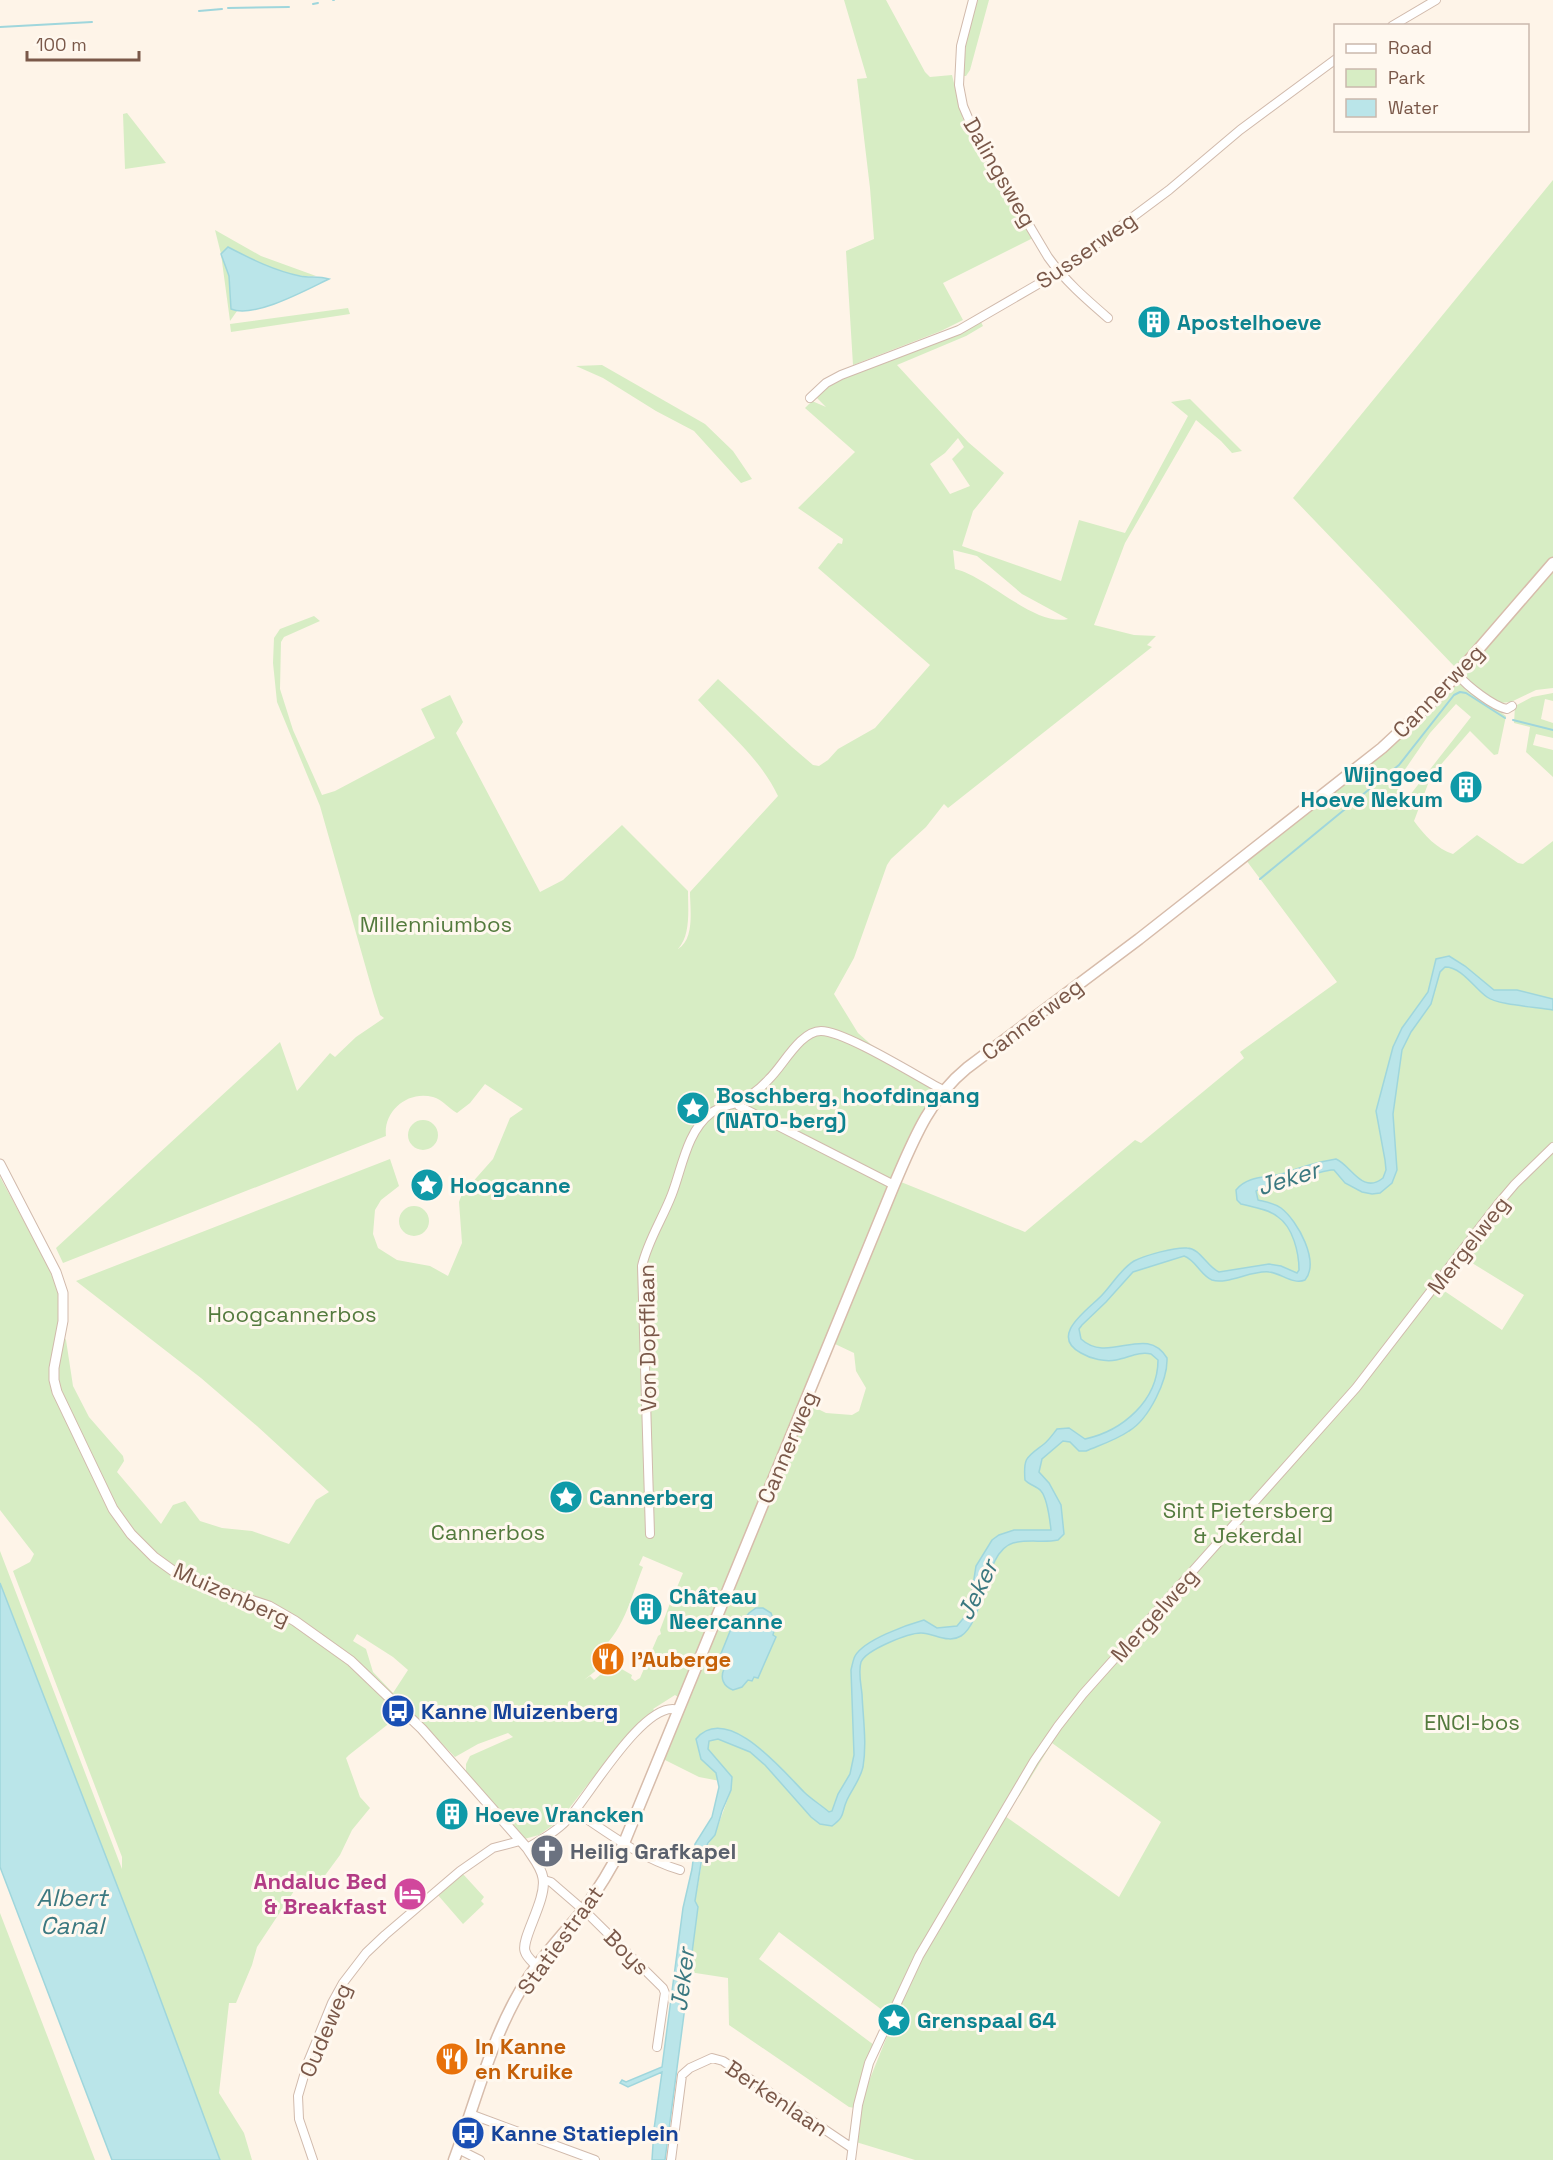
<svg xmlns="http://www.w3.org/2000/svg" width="1553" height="2160" font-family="'Space Grotesk',sans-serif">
<rect width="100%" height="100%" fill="#fef4e8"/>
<path fill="#d7edc4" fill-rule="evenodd" d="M844,0H886L925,72L930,77L952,75L963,119L1033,238L943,283L963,320L941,331L853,365L846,251L874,239L870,188L857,79L867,78Z
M978,0H989L970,70L966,76H963L967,33Z
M127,113L166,163L125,169L123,114Z
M1553,180V558L1458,668L1454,666L1293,498Z
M215,230L261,256L316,276C285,278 255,260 228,248L222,254L229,276L231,308L237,311L230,321L221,254Z
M348,308L350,314L231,332L230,324Z
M980,320L983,326L966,336L897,365L968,442L1004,473L973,511L962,546L1061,581L1079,520L1125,533L1188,416L1171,402L1190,399L1242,451L1232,453L1221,441L1196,420L1125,543L1094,625L1134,635L1156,636L1147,645L1152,647L948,808L944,804L926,827L891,859L887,865L854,958L834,994L858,1033L875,1048L940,1084L901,1182L1025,1232L1135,1140L1141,1143L1244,1058L1240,1052L1337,982L1246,860C1319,803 1396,750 1457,681L1506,716L1498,754L1494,755L1470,731L1431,776L1414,821C1424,835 1437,849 1453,854L1477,835L1518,863L1523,864L1553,841V2160H915L856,2142L857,2132L859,2133L863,2096L894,2019L779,1932L759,1959L874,2045L862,2076L855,2108L849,2107L729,2025L728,1978L689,1972L698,1907L695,1901L704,1851L715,1834L730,1793L720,1781L699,1777L663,1759L685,1702L675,1695L653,1709L656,1712L617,1747L560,1820L539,1835L524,1839L466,1774V1764L470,1756L513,1737L508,1733L478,1744L455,1757L422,1723L401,1714L349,1755L346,1758L360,1797L370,1808L352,1830L340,1855L315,1889L298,1885L257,1947L252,1965L236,2003H229L219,2093L244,2133L252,2160H220L144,1955L0,1583V1551L122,1869V1857L13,1571L30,1562L34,1554L0,1510V1177L45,1260L58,1290L60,1310L58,1325L66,1340L73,1386L89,1417L123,1456L124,1461L117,1472L161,1524L173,1505L185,1501L200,1521L222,1528L252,1531L289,1544L316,1500L329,1492L257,1426L201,1378L76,1281L390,1159L399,1186L381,1200L375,1210L373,1234L378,1248L397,1260L430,1266L448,1276L462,1243L459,1202L462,1194L493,1159L510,1118L523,1109L485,1084L470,1103L457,1113C448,1108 443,1100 433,1097C408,1090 383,1111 386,1136L63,1263L56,1248L280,1042L297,1091L330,1053L335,1057L356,1037L384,1018L380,1015L373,993L320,806L277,702L273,663L274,638L280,629L314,616L320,621L284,637L281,642L280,689L293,730L322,795L335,791L435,738L421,709L450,695L463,722L456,733L540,892L563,880L622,825L688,891C688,909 691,935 678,949C695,939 690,909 690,892L778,796C761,759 725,730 698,700L718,679L792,747L813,765L819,766L828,760L838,749L875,728L930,665L818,568L838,543L842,544L843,539L798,508L855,452L805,408L812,401L826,407L814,395L830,382ZM958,438L964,447L952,459L970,486L950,494L930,464L945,453ZM953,550L977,556L1022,594L1068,619C1035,627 987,576 955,569ZM1456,704L1471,717L1410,795L1393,787L1430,733ZM1464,1258L1524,1295L1502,1330L1440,1288ZM835,1344L854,1353L856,1371L866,1388L859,1411L852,1415L826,1413L810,1405ZM643,1556L683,1573L675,1592L677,1596L672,1598L660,1630L661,1634L658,1636L640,1678L635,1681L631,1678L632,1675L613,1664L594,1680L590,1676L584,1680L603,1665L595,1654C623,1635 631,1597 643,1567L639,1565ZM357,1634L393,1657L408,1670L393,1693L373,1672L366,1649L353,1641ZM1052,1743L1161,1822L1119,1897L1005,1816L1020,1795Z
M602,365L705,424L733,451L752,479L741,483L694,431L656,411L603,378L576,366Z
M1553,571V688L1536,690L1511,702L1500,703L1469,683L1466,675L1470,668Z
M1553,693V701L1545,699L1541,719L1553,723V738L1536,734L1533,745L1553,750V777L1526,752L1530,727L1514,723L1515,706L1532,697Z
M408 1135a15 15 0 1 1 30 0a15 15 0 1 1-30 0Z
M399 1221a15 15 0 1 1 30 0a15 15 0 1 1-30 0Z
M463,1874L484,1897L481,1901L484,1904L463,1924L437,1894Z
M0,1913L95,2160H0Z"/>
<path fill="#bae5e9" stroke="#9fd6dc" stroke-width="1.5" d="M228,247C251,259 275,271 300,276C310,278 318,276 329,279C308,289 254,319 231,309L229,276L221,254Z
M1449,956L1465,966L1494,990H1517L1553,999V1010C1538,1007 1497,1005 1487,997C1474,988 1462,967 1445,967L1440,972L1431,1004L1411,1032L1402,1050L1393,1114L1397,1170L1392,1183L1380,1193L1372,1194L1362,1192L1345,1183L1334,1170H1331C1311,1173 1293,1182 1275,1188C1268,1190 1262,1187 1256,1191L1258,1200C1266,1202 1274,1203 1281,1208C1298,1221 1320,1262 1305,1280C1293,1285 1281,1273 1269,1272C1252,1270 1227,1285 1212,1280C1200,1275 1196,1260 1184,1256L1133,1272L1106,1302L1082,1325L1079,1329L1081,1339C1109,1365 1146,1323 1167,1358C1168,1380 1149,1419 1129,1431C1116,1440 1100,1445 1086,1451H1079L1070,1442L1063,1441L1042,1459L1039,1472L1049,1483L1061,1505L1064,1534L1058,1540C1044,1543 1027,1539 1013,1543C984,1551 985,1621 961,1636C948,1644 934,1633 921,1633C908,1633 866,1650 861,1662C858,1672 861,1684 862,1694C863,1718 867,1743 863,1767C860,1780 852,1789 847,1800C841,1813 846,1816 832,1826L820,1824L811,1817L765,1765L750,1752L718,1739L709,1741L708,1749L732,1777L731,1790L722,1811L715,1835L708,1843L702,1857L695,1901L698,1907L665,2160H652L654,2129L662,2072L628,2087L620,2083L622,2080L626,2082L662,2067L683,1908L692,1869L695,1844L712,1817L719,1787L716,1773L701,1759L696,1739C727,1702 783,1771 804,1792C811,1799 821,1805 829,1812L832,1811L838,1794L850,1774L854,1755L851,1670C852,1666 853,1660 855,1656C864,1640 906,1625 924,1620L937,1628L957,1626L967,1614L970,1604L976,1566L992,1540L999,1535L1014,1530H1051C1050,1521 1047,1498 1041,1491C1037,1486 1029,1485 1025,1480C1023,1457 1027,1457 1044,1444C1049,1440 1053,1434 1057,1429L1069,1428L1085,1439C1122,1431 1158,1401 1158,1360L1151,1354C1139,1351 1128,1358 1116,1360C1105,1362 1091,1359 1081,1353C1047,1335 1091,1308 1103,1294C1113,1283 1121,1269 1134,1261C1146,1255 1175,1247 1187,1248C1200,1248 1207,1267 1219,1272L1269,1264L1281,1266L1297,1273L1299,1270C1299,1253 1293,1227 1278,1217C1269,1209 1252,1207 1241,1204L1237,1200L1236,1190C1248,1175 1268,1178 1285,1173C1301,1167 1318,1162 1336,1159C1351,1165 1362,1195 1383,1178L1386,1170L1385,1160L1376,1111L1393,1047L1402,1028L1428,992L1436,959Z
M0,1583L144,1955L220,2160H112L0,1867Z
M756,1608H763L771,1613L774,1621L771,1629L774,1631L773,1635L776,1637L758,1678L754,1677L752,1681L748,1680L742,1687L733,1690C723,1686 720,1678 724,1669L720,1667L722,1662L718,1661L735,1619L739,1621L741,1617L745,1618L749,1613Z"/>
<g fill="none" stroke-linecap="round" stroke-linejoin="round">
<path stroke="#9fd6dc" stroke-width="2" d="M333,0H334
M313,4L318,3
M228,8L289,7
M199,11L222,9
M0,27L92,22
M1513,720L1553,730
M1379,781L1399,765L1454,695L1460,692L1466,693L1505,718
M1260,879L1372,787"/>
<defs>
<path id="minor" d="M973,0L961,46L959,85L963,106L975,134L1048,257C1065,281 1086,299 1108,318
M1392,26L1436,0
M810,398L826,383L841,375L959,330L1059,272L1169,190L1240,130L1336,59
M1458,675C1467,686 1494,707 1507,709L1512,706
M737,1103L739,1106L894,1185
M650,1534L642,1266C648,1240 663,1218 672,1194C682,1168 687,1131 711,1113C719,1107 727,1106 736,1103C748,1098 761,1088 769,1079C783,1066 800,1031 821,1031C845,1031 918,1077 943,1090
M575,1811C608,1833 642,1859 680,1870
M527,1848C541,1840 557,1831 568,1819C588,1798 645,1698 678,1710
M544,1880L551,1882L588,1914L663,1988L665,1993L664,1999L657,2047
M470,2114L595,2160
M458,2149L480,2160
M313,2160L299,2119L298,2096L308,2062L332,2003L343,1983L366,1953L385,1935L460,1871L493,1848L520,1841
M671,2160L682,2075L690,2068L712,2058L723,2061L852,2148
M851,2160L858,2105L869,2063L919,1956L1034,1761L1058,1726L1083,1694L1356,1388L1498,1204L1515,1184L1553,1147"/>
<path id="tertiary" d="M0,1164L56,1272L63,1293V1321L54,1368V1380L57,1392L113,1509L131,1534L154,1557L183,1578L269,1606L295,1621L351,1661L422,1729L527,1848C533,1858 541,1866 543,1878C547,1900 521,1938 525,1951C527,1958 532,1961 537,1966"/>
<path id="secondary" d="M454,2160C477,2099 492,2033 528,1978C544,1954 565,1932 583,1910C599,1889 612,1867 624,1843L894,1185C913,1141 929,1099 967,1068L1139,939L1382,748L1438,696L1553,563"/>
</defs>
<use href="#minor" stroke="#d1baac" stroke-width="10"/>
<use href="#tertiary" stroke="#d1baac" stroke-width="11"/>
<use href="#secondary" stroke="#d7bcab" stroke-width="13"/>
<use href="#minor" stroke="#fff" stroke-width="8"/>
<use href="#tertiary" stroke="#fff" stroke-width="9"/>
<use href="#secondary" stroke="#fff" stroke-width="10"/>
</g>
<defs>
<symbol id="building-disc" viewBox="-11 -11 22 22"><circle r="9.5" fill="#0f9aa8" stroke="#fff8ef"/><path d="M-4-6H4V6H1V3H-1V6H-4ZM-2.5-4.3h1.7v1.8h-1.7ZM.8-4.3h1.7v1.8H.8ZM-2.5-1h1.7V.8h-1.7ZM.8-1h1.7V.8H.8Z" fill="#fff"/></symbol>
<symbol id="sight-disc" viewBox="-11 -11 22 22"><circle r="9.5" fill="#0f9aa8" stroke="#fff8ef"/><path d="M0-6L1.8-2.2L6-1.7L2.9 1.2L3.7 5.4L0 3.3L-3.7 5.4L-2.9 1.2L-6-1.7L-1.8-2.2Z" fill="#fff"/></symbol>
<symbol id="restaurant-disc" viewBox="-11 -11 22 22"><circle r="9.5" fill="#e8710a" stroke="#fff8ef"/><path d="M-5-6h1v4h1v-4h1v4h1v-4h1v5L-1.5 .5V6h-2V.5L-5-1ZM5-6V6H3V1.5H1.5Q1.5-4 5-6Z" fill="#fff"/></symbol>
<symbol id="bus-disc" viewBox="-11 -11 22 22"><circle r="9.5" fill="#1a4fb4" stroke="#fff8ef"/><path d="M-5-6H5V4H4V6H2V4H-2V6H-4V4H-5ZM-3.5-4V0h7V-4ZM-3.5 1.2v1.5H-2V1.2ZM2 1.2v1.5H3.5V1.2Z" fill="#fff"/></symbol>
<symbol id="church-disc" viewBox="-11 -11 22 22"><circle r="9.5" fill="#6b7280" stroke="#fff8ef"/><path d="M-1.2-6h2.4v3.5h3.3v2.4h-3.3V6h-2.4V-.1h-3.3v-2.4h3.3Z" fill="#fff"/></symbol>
<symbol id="hotel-disc" viewBox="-11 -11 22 22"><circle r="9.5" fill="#d1479c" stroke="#fff8ef"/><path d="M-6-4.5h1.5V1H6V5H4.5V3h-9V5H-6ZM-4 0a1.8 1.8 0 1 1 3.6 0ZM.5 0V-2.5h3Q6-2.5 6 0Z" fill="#fff"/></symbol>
</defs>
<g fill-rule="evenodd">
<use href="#building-disc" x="1135" y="303" width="38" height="38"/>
<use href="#building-disc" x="1447" y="768" width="38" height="38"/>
<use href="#sight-disc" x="674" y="1089" width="38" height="38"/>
<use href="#sight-disc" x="408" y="1166" width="38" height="38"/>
<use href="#sight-disc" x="547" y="1478" width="38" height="38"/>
<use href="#building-disc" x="627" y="1590" width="38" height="38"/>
<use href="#restaurant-disc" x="589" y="1640" width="38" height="38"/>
<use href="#bus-disc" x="379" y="1692" width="38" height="38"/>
<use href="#building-disc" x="433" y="1795" width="38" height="38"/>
<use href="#church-disc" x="528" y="1832" width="38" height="38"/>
<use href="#hotel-disc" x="391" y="1875" width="38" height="38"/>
<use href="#sight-disc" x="875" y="2001" width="38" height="38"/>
<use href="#restaurant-disc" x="433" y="2040" width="38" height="38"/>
<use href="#bus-disc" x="449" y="2114" width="38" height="38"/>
</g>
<g text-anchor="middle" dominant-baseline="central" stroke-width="6" stroke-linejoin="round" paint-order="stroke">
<g font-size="22" fill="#7a5849" stroke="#fff8ef">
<text transform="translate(1000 172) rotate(60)">Dalingsweg</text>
<text transform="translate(1086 250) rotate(-35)">Susserweg</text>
<text transform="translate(1438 691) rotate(-46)">Cannerweg</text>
<text transform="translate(1032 1019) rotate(-37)">Cannerweg</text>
<text transform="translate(1468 1245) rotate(-52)">Mergelweg</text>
<text transform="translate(647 1338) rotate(-91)">Von Dopfflaan</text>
<text transform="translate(787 1447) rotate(-67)">Cannerweg</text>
<text transform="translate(232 1594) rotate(24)">Muizenberg</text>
<text transform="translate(1154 1615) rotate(-48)">Mergelweg</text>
<text transform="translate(560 1940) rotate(-54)">Statiestraat</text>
<text transform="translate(627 1952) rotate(45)">Boys</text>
<text transform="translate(325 2030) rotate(-67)">Oudeweg</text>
<text transform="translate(777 2098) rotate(34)">Berkenlaan</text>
</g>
<g font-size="22" font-weight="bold" fill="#0d838f" stroke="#fff8ef" text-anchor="start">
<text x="1177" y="322">Apostelhoeve</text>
<text x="1443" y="774" text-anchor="end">Wijngoed<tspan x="1443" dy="25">Hoeve Nekum</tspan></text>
<text x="716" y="1095">Boschberg, hoofdingang<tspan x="716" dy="25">(NATO-berg)</tspan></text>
<text x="450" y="1185">Hoogcanne</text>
<text x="589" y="1497">Cannerberg</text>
<text x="669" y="1596">Château<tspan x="669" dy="25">Neercanne</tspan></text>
<text x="475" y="1814">Hoeve Vrancken</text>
<text x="917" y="2020">Grenspaal 64</text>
</g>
<g font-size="22" fill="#537a3d" stroke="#fff8ef">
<text x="436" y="924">Millenniumbos</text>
<text x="292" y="1314">Hoogcannerbos</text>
<text x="1248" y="1510">Sint Pietersberg<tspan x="1248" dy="25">&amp; Jekerdal</tspan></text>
<text x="488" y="1532">Cannerbos</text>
<text x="1472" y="1722">ENCI-bos</text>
</g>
<g font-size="22" font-weight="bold" fill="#c56008" stroke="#fff8ef" text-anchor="start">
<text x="631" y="1659">l'Auberge</text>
<text x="475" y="2046">In Kanne<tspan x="475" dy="25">en Kruike</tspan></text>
</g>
<g font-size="22" font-weight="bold" fill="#164399" stroke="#fff8ef" text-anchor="start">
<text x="421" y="1711">Kanne Muizenberg</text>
<text x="491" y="2133">Kanne Statieplein</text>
</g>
<g font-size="22" font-weight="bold" fill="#5b616d" stroke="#fff8ef" text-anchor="start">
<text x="570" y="1851">Heilig Grafkapel</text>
</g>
<g font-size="22" font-weight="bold" fill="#b23c85" stroke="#fff8ef" text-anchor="end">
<text x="387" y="1881">Andaluc Bed<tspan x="387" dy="25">&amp; Breakfast</tspan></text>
</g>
<g font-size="24" font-style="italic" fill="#3b7880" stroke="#fff8ef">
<text transform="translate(1288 1178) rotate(-17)">Jeker</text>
<text transform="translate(977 1590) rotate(-64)">Jeker</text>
<text x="72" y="1897">Albert<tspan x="72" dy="28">Canal</tspan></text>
<text transform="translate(682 1980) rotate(-83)">Jeker</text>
</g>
</g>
<rect x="1334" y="24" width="195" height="108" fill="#fff8ef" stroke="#cab8ad" stroke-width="1.5"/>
<rect x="1346" y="44" width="30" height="9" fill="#ffffff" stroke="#cab8ad" stroke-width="1.5"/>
<text x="1388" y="54" font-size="18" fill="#7a5849">Road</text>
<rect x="1346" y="69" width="30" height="18" fill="#d7edc4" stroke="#cab8ad" stroke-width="1.5"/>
<text x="1388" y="84" font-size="18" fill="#7a5849">Park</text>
<rect x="1346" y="99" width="30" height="18" fill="#bae5e9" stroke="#cab8ad" stroke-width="1.5"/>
<text x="1388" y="114" font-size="18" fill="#7a5849">Water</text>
<path d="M27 51v9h112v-9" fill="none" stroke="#7a5849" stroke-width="3"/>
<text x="36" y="51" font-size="18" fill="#7a5849" stroke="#fff8ef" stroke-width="4.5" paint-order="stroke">100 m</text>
</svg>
